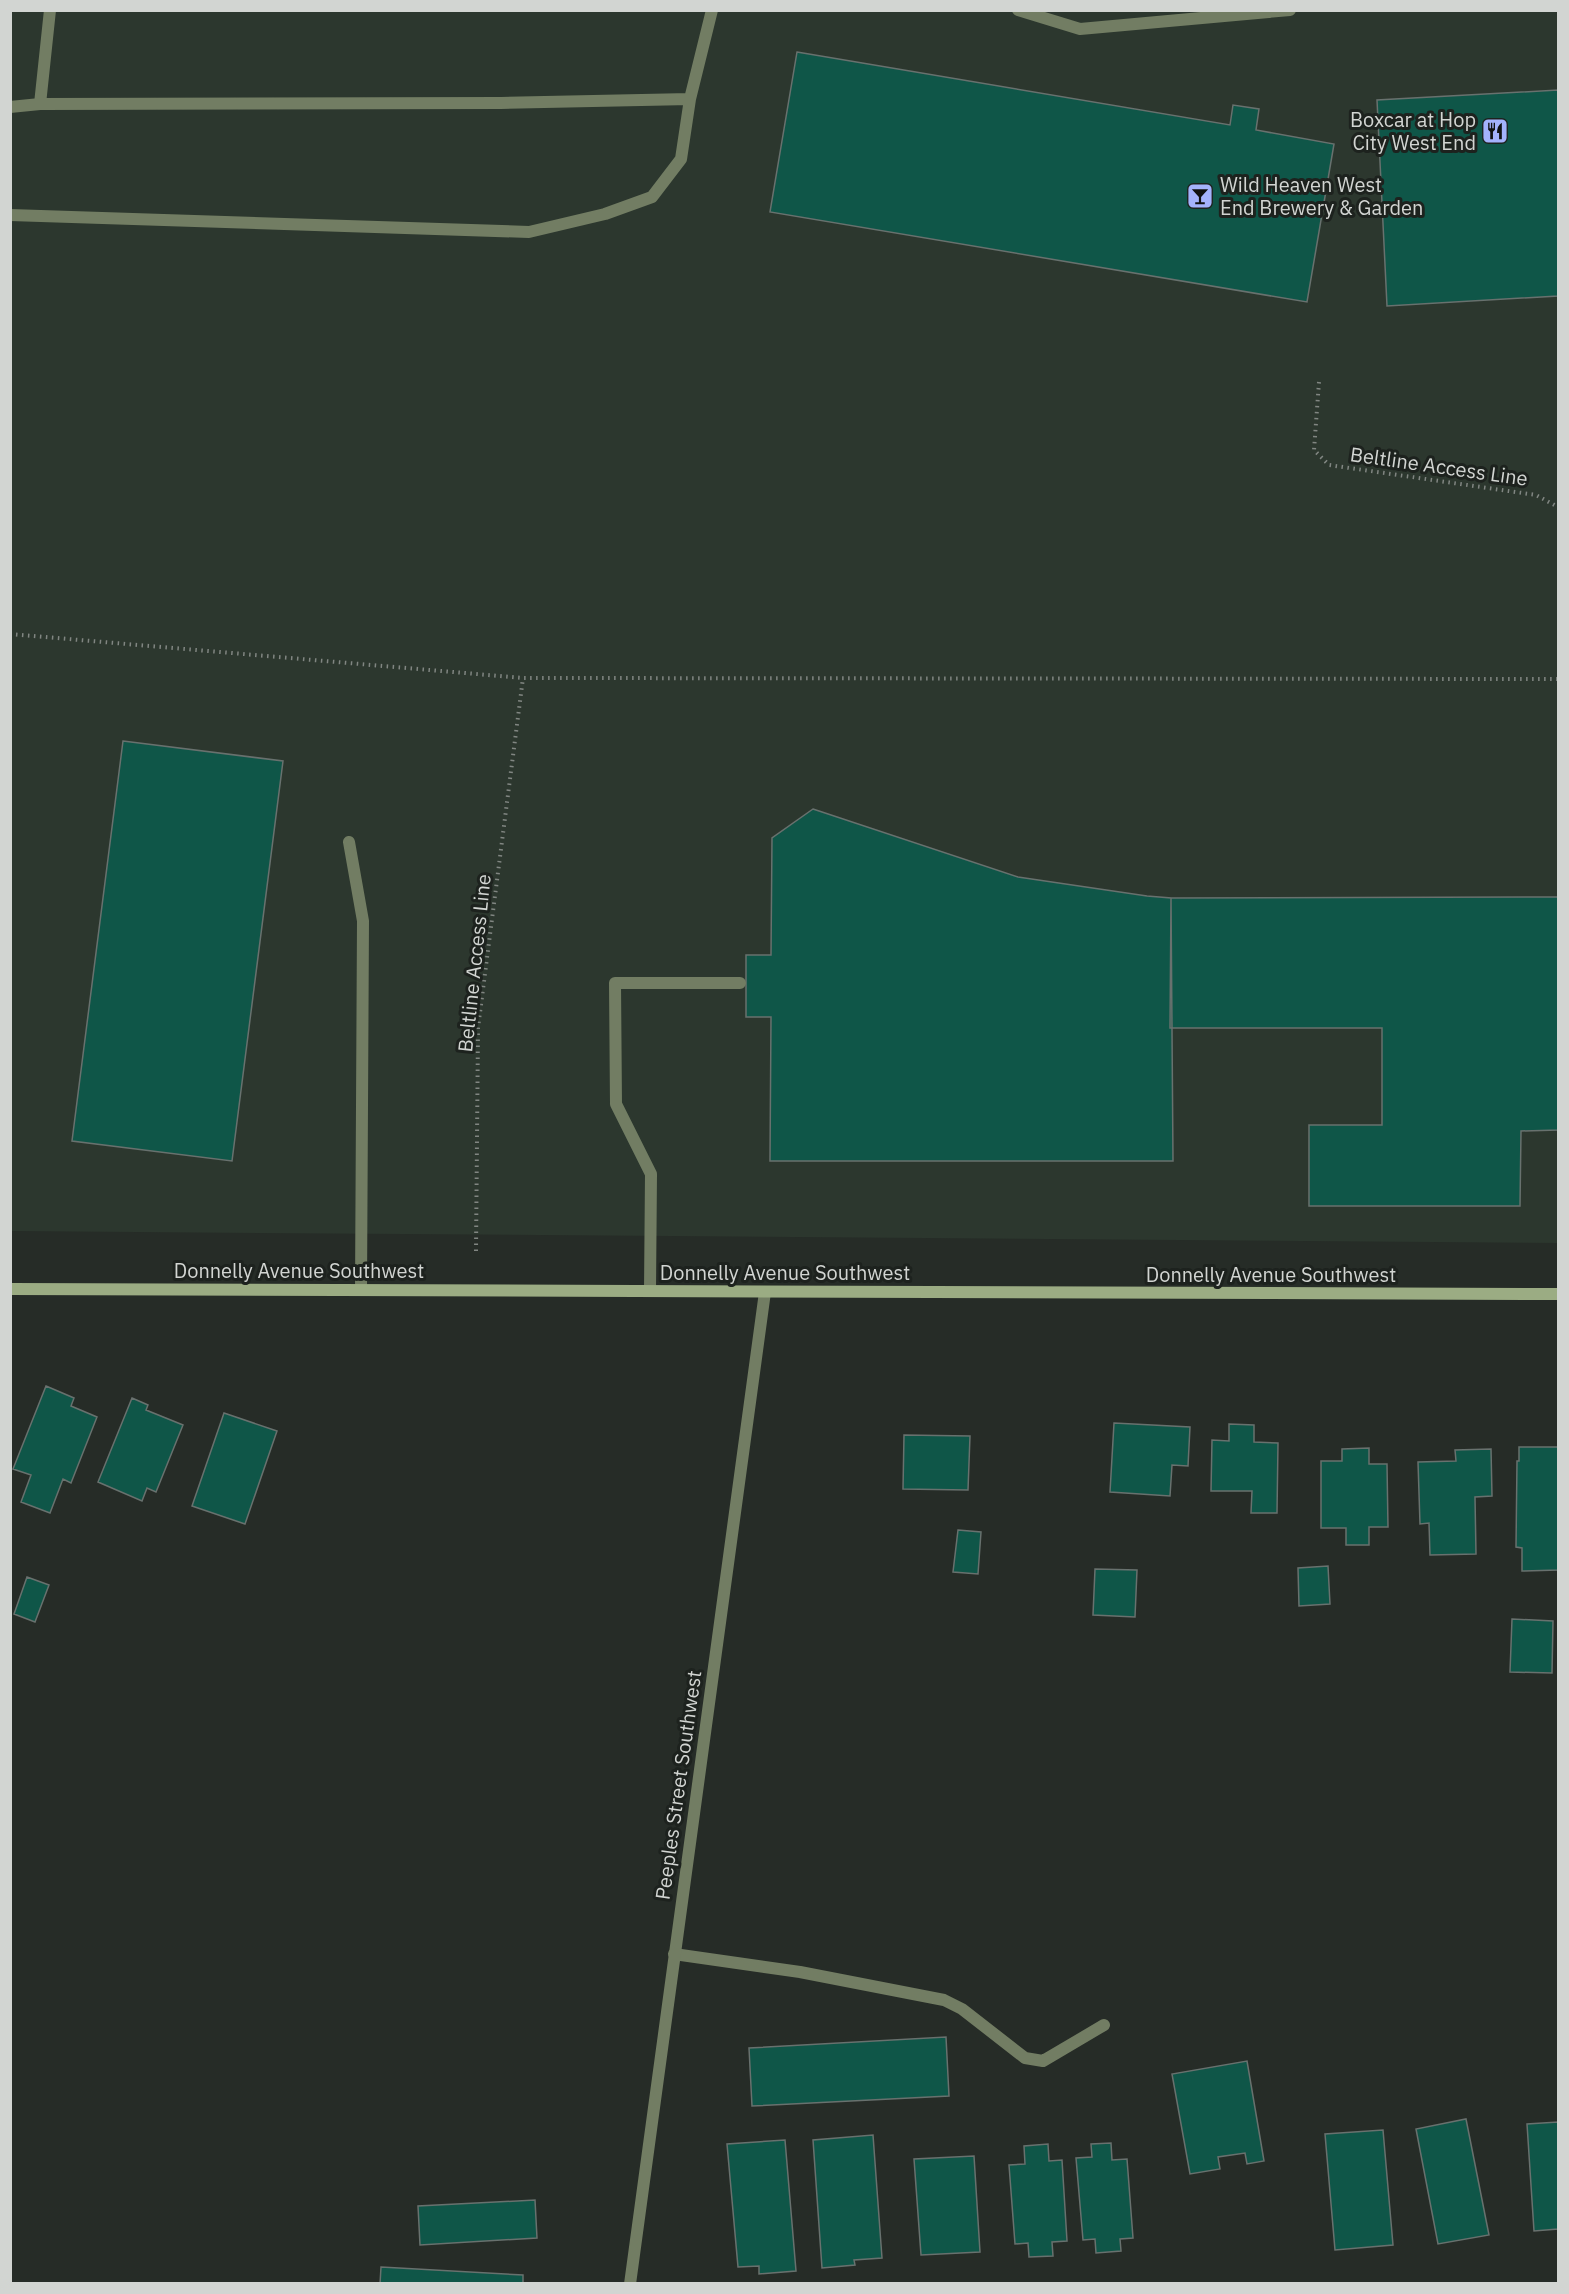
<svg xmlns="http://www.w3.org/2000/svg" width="1569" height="2294" font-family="'IBM Plex Sans',sans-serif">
<rect width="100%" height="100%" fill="#262c27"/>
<path fill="#2c372e" d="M11,11H1558V1243L11,1231Z"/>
<path fill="#0f5648" stroke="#68716e" stroke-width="1.5" d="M797,52L1230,125L1233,105L1259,109L1256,130L1334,144L1307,302L770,212Z
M1558,90V296L1387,306L1377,100Z
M123,741L283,761L232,1161L72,1141Z
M813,809L1018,877L1147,896L1171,898L1173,1161H770L771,1017H746V955H771L772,838Z
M1558,897V1130L1521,1131L1520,1206H1309V1125H1382V1028H1170L1171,898Z
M46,1386L74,1398L71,1406L97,1417L71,1483L63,1479L50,1513L21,1502L31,1475L13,1469Z
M132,1398L148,1405L146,1410L183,1425L156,1492L147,1488L142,1501L98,1482Z
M224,1413L277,1431L245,1524L192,1506Z
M1114,1423L1190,1427L1188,1466L1172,1465L1170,1496L1110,1492Z
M1229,1424L1254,1425V1442L1278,1443L1277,1513H1251L1252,1491H1211L1212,1440L1229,1441Z
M904,1435L970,1436L968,1490L903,1489Z
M1519,1447H1558V1570L1522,1571V1548L1516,1547L1517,1461H1519Z
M1369,1448V1464H1387L1388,1527H1369V1545H1346V1528H1321V1461H1342V1449Z
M1491,1449L1492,1496L1475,1497L1476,1554L1430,1555L1429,1523L1420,1524L1418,1462L1456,1461L1455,1450Z
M958,1530L981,1532L978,1574L953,1572Z
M1328,1566L1330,1604L1299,1606L1298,1568Z
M1095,1569L1137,1570L1135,1617L1093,1615Z
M27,1577L49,1585L35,1622L14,1614Z
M1512,1619L1553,1621L1552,1673L1510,1672Z
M946,2037L949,2096L752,2106L749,2048Z
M1247,2061L1264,2161L1247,2164L1245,2153L1218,2157L1220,2169L1190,2174L1172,2074Z
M1466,2119L1489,2235L1438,2244L1416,2129Z
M1558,2122V2229L1534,2231L1527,2124Z
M1383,2130L1393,2245L1335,2250L1325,2134Z
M873,2135L882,2258L854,2260L855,2265L822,2268L813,2140Z
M785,2140L796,2271L759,2274V2266L738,2267L727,2144Z
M1111,2143L1112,2160L1127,2159L1133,2238L1120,2239L1121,2251L1096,2253L1095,2239L1083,2240L1076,2158L1092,2157L1091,2144Z
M1048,2144L1049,2161L1062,2160L1067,2241L1052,2242L1053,2256L1029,2257L1028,2243L1015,2244L1009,2165L1025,2164L1024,2146Z
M974,2156L980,2252L921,2255L914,2159Z
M535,2200L537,2238L420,2245L418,2206Z
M381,2267L523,2275V2284H380Z"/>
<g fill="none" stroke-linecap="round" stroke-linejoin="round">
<path stroke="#818682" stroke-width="4" stroke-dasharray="1.5 4.5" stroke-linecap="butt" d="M1319,382L1314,450L1329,465L1536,495L1558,507
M10,634L523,678L1558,679
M476,1251L478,1028L523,678"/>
<path stroke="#727d63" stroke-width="12" d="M1018,10L1080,29L1290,10
M40,104L501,103L690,99
M10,107L40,104L50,10
M10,215L529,232L605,214L652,197L681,159L690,99L712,10
M349,842L363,921L361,1290
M650,1291L651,1174L616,1104L615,983H740
M674,1954L800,1972L944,2000L962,2009L1025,2058L1043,2061L1104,2025"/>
<path stroke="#727d63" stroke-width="12" d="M630,2284L765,1292"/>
<path stroke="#9bac83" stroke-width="12" d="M10,1289L1558,1294"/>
</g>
<defs>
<symbol id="restaurant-square" viewBox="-11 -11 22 22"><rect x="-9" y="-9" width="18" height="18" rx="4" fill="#a4b2fc" stroke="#1d221e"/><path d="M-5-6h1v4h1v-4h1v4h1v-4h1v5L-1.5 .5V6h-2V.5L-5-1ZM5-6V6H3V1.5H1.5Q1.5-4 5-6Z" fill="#111"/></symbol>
<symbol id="bar-square" viewBox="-11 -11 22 22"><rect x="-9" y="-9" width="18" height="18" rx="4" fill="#a4b2fc" stroke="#1d221e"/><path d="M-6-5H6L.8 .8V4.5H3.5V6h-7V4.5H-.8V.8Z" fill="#111"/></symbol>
</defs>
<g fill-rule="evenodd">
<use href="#restaurant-square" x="1480" y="116" width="30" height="30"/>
<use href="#bar-square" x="1185" y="181" width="30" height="30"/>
</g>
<g text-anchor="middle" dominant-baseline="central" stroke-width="6" stroke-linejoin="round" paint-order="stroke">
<g font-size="20" fill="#d2d5d2" stroke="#1d221e" text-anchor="end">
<text x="1476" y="119">Boxcar at Hop<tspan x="1476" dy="23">City West End</tspan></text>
<text x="1220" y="184" text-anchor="start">Wild Heaven West<tspan x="1220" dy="23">End Brewery &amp; Garden</tspan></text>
</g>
<g font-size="20" fill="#d2d5d2" stroke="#1d221e">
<text transform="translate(1439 466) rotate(8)">Beltline Access Line</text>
<text transform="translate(474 963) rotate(-84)">Beltline Access Line</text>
<text x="299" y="1270">Donnelly Avenue Southwest</text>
<text x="785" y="1272">Donnelly Avenue Southwest</text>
<text x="1271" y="1274">Donnelly Avenue Southwest</text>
<text transform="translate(678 1785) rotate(-82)">Peeples Street Southwest</text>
</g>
</g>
<rect width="1569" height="2294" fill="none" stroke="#d2d5d2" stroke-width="24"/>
</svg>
